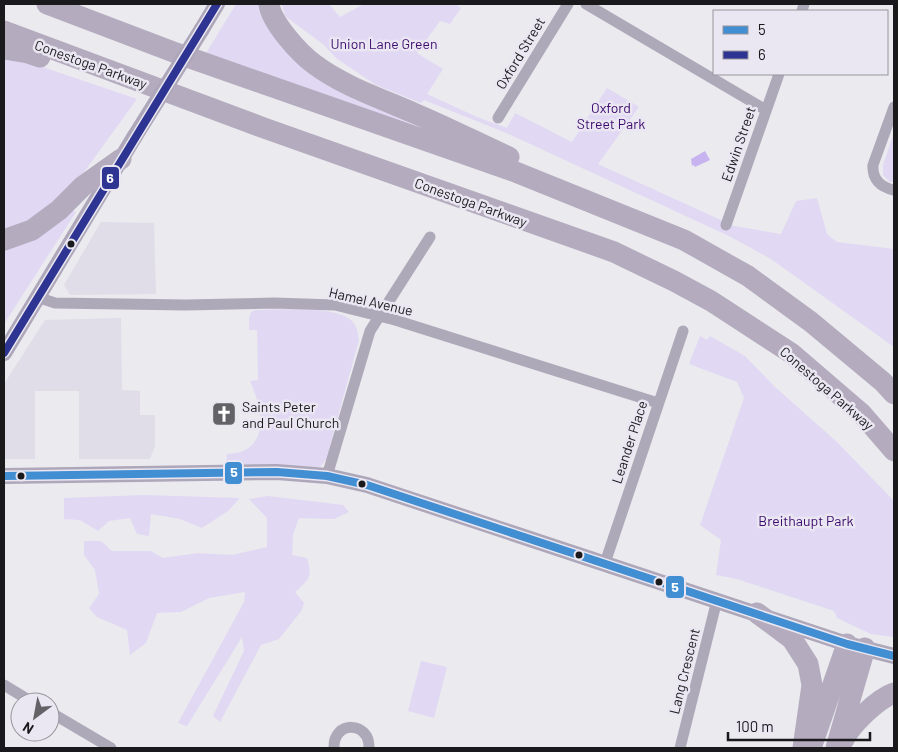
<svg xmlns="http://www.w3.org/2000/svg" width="898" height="752" font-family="Barlow,sans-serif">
<rect width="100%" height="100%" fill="#ebeaef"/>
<path fill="#e0dde9" d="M101,222L154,223L156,294L70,295L64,285Z
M121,318L122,390L140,391V415H155V446L150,459H79V391H35V459H4V384L45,320Z"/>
<path fill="#e1d8f4" d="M236,4H264L281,43L452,138L205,55Z
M282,4H329L340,17L364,4H456L461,8L450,24L440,21L417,53L443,69L427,94L477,117L507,128L515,113L572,142L607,88L639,107L598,164L734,226L781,234L796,201L817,198L827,234L837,242L894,249V347L771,259L729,236L504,132L424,100L421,103L376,85L336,58L324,45L285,16Z
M4,57L22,60L137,99L84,172L54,206L4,234Z
M894,133V182H890L883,175V165Z
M68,208L76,212L4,324V249Z
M255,310C279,310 336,305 352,321C357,326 358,333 359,340L330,445L328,457L320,467L226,464L227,454C271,453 263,409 250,381L258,380L257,330H249V318L251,312Z
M700,336L707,340L710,336L745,356L775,387L837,442L894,501V637L871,634L837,618L834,611L737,579L716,575L721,540L700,525L744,398L737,382L689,364Z
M144,495L240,498L228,511L202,528L180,519L151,514L149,536L137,534L130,518L109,521L98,531L80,520L64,519V498Z
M268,496L343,505L349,512L334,519L299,518L293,535L292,555L307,558C313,578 309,579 295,592L304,603L302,610L279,639L261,645L220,722L213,716L244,651L242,637L187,726L178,723L244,602L245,592L209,598L181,612L157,613L146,643L130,655L127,630L97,617L89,608L99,594L95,570L84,555V541H101L112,551H151L163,558L198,553L232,555L267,547V518L249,499Z
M421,661L447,667L434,718L408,711Z"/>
<path fill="#c7b3ef" d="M705,151L710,160L695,167L694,165L692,166L691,159Z"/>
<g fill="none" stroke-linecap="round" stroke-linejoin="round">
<path stroke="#aea9b9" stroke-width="11" d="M586,4L766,110
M802,11L804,4
M894,107L873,165C872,179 880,187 894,190
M498,118L568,4
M726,225L779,74
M37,297L55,303L186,305L274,303L335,305L395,320L658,403
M327,476L370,331L430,237
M605,563L683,331
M4,685L32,702
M50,712L111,748
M334,748C333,720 370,721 369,748
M680,748L717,600"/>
<path stroke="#ada7b9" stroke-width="16" d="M202,29L217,4
M4,353L135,136
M4,476L277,472L327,476L367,485L847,644L894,656"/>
<path stroke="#b4acbe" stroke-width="21" d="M47,4L176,53L513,171L684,240L748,276L811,322L883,382L894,394
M269,4C271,22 299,53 314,64C343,86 382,99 416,114C447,127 478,143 509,157
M4,31L264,128L614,252L674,281L711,301L791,353L862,414L894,451
M4,49L28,53L40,57
M4,240L32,230L59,210L83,186L121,159
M757,613L792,639L808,664L812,685L803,748
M843,741C851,725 877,699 894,693
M812,745L847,644
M836,748L865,648"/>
<path stroke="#ada7b9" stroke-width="16" d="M135,136L202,29"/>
<defs>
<path id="bus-1" d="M4,476L277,472L327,476L367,485L847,644L894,656"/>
<path id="bus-2" d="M4,353L217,4"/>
</defs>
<use href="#bus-1" stroke="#eae7f2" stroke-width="11"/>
<use href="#bus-2" stroke="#eae7f2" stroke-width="11"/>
<use href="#bus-1" stroke="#418ed3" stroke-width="8"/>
<use href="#bus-2" stroke="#2e3491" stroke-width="8"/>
</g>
<defs>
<symbol id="church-square" viewBox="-11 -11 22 22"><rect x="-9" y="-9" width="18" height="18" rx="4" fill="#636266" stroke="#eae7f2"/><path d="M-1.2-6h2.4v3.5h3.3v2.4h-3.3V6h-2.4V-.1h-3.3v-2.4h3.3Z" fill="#fff"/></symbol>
</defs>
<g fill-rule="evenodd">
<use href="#church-square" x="210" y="400" width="28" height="28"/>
</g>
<g fill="#1a191c" stroke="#eae7f2" stroke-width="2">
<circle cx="71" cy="244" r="4.5"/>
<circle cx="21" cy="476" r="4.5"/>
<circle cx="362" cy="484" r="4.5"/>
<circle cx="579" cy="555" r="4.5"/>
<circle cx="659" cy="582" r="4.5"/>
</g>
<g text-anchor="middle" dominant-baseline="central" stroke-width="5" stroke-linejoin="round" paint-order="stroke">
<g font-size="14" fill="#3b0a6d" stroke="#eae7f2">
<text x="384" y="43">Union Lane Green</text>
<text x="611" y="107">Oxford<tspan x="611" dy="16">Street Park</tspan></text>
<text x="806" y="520">Breithaupt Park</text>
</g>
<g font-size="14" fill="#1a191c" stroke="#eae7f2">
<text transform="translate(520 53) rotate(-59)">Oxford Street</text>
<text transform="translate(91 64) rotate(20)">Conestoga Parkway</text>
<text transform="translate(738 144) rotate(-71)">Edwin Street</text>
<text transform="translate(471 202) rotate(20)">Conestoga Parkway</text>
<text transform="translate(371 301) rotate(13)">Hamel Avenue</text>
<text transform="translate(827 388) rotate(41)">Conestoga Parkway</text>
<text transform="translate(629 442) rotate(-72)">Leander Place</text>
<text transform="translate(684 671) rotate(-76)">Lang Crescent</text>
</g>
<g font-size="14" fill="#1a191c" stroke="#eae7f2" text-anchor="start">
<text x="242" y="406">Saints Peter<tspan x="242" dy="16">and Paul Church</tspan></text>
</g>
</g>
<g stroke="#eae7f2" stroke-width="2">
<rect x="101" y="166" width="19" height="24" rx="5" fill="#2e3491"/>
<rect x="224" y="461" width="19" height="24" rx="5" fill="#418ed3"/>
<rect x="665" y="575" width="20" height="24" rx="5" fill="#418ed3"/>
</g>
<g font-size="14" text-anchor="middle" font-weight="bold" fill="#fff">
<text x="110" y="183">6</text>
<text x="234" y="477">5</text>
<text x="675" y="592">5</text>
</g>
<rect width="898" height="752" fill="none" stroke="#1a191c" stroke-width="10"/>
<rect x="713" y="10" width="175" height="65" fill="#eae7f2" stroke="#97959c"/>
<rect x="723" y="26" width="25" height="8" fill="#418ed3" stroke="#97959c"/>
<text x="758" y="35" font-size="15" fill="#1a191c">5</text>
<rect x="723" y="51" width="25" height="8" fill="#2e3491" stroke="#97959c"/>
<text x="758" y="60" font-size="15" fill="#1a191c">6</text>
<g transform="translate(35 717) rotate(212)"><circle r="24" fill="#eae7f2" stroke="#97959c"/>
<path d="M0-4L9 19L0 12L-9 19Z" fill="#636266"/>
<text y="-8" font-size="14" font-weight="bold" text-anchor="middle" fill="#1a191c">N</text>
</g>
<path d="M728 732v8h142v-8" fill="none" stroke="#1a191c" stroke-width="2.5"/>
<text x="736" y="732" font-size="15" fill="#1a191c" stroke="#eae7f2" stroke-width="4" paint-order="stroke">100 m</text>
</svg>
